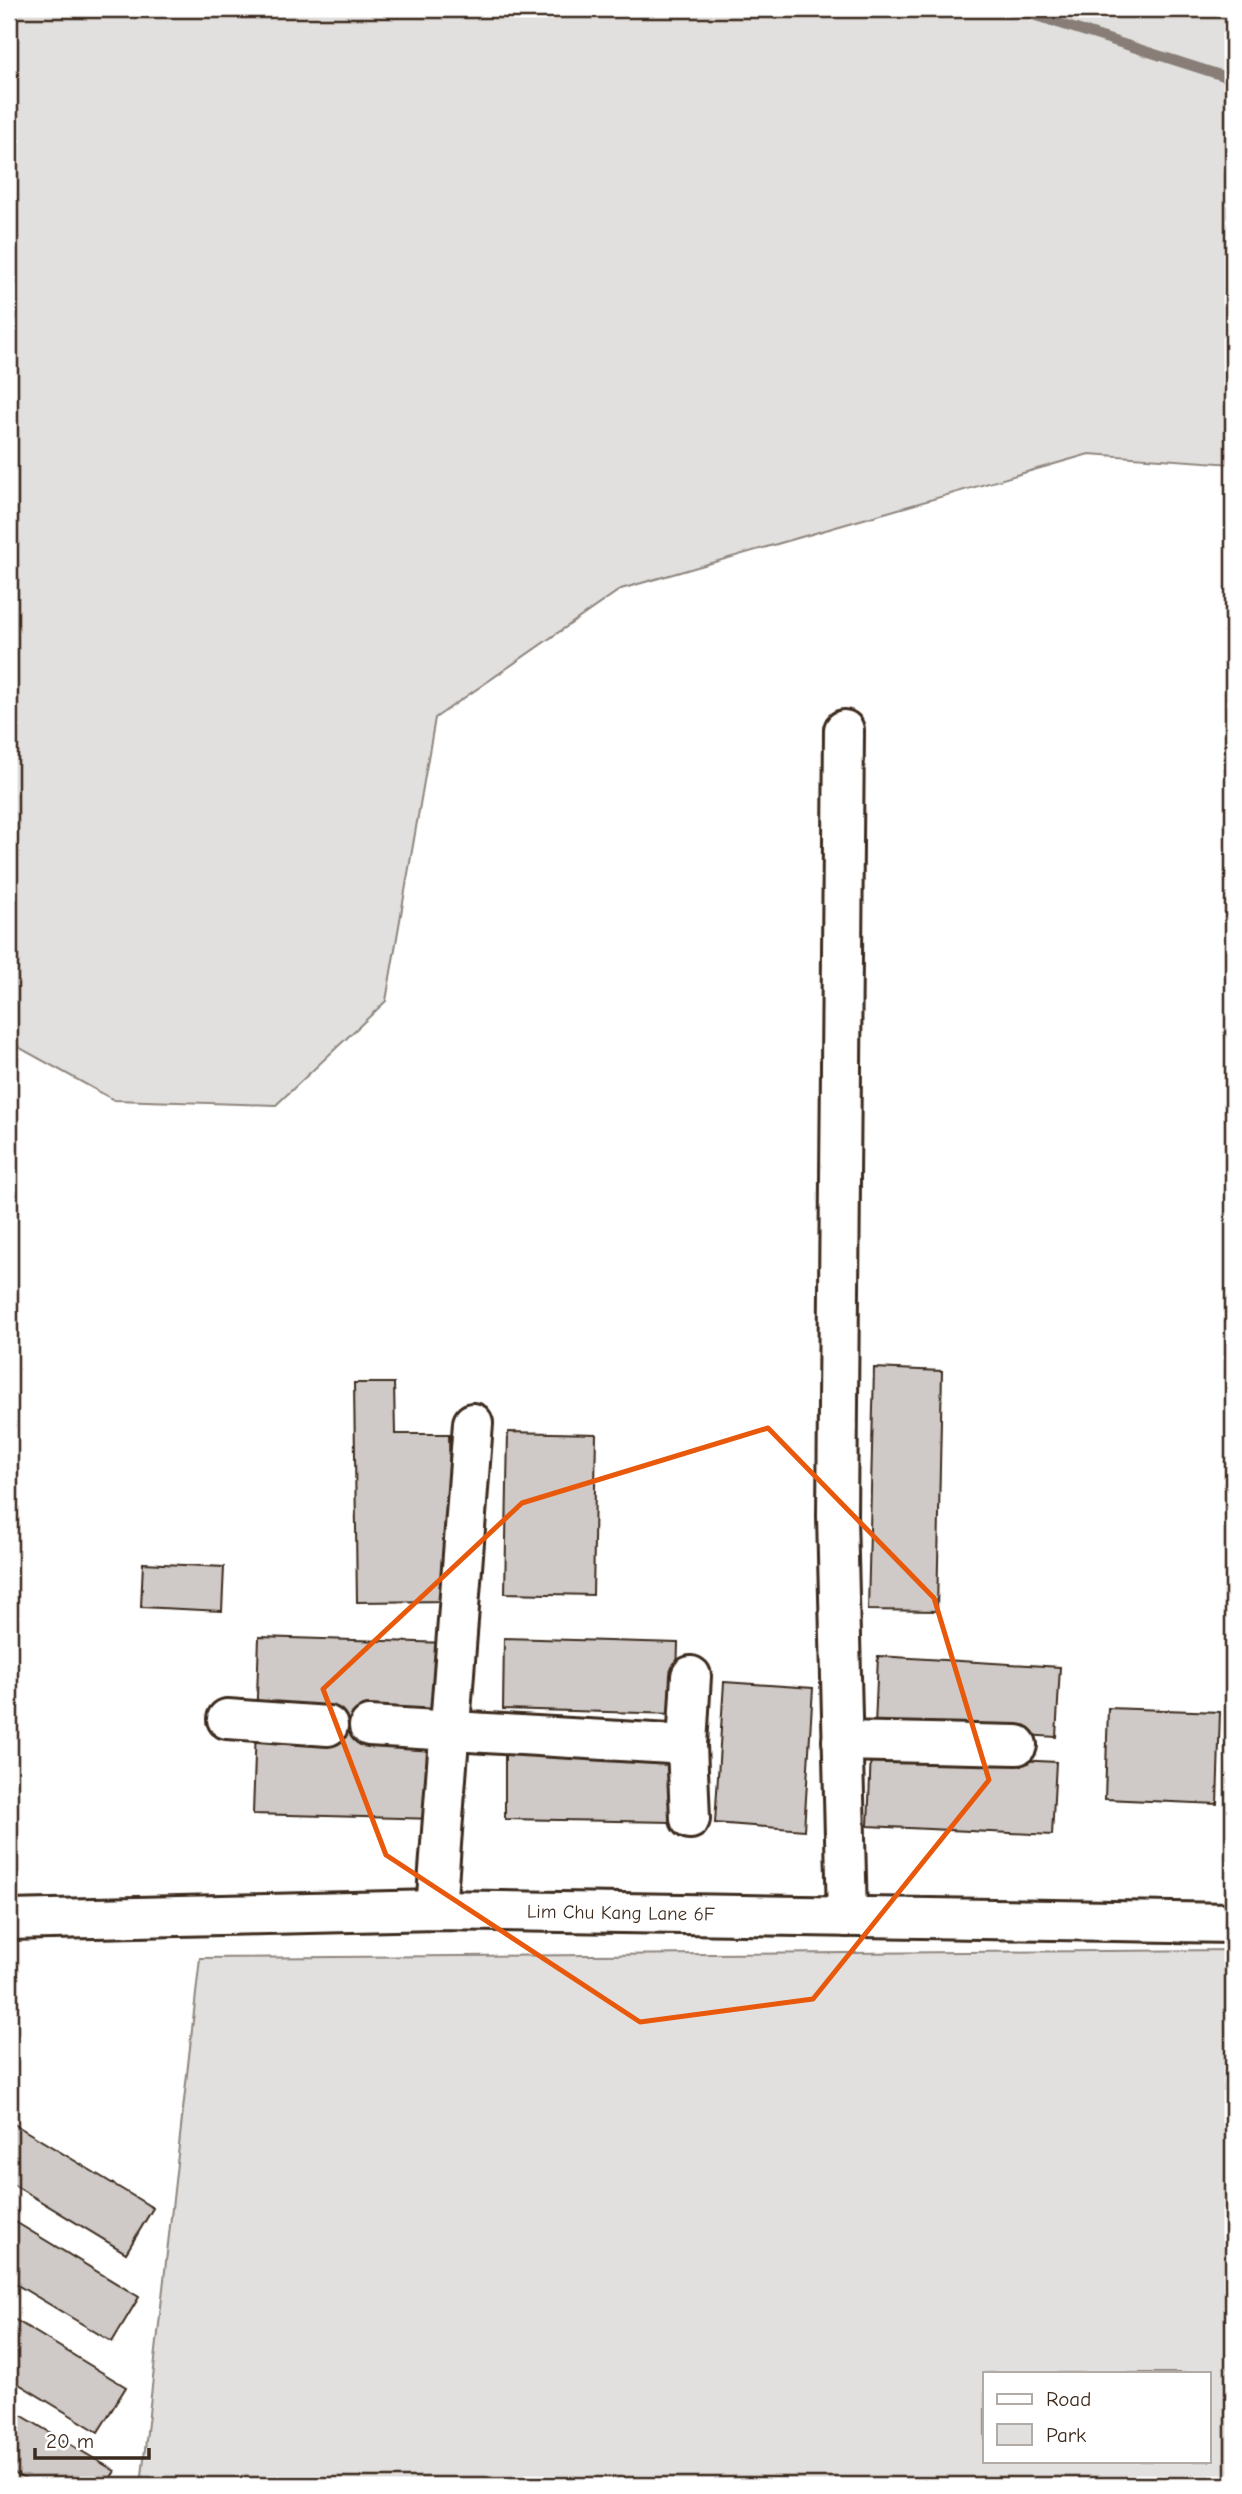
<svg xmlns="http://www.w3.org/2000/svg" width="1242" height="2494" font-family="'Comic Neue',sans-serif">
<rect width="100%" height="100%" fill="#fff"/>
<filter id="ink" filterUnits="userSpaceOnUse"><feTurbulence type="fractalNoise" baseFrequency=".0143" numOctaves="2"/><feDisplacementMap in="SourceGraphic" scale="14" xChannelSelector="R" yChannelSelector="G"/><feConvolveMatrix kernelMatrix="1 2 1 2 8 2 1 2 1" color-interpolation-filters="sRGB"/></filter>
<g filter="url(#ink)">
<path fill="#e2e0de" stroke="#8e857e" stroke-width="2" fill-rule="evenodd" d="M9,9H1233V464L1089,454L621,589L435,718L386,1001L276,1105L114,1100L9,1042Z
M1233,1950V2485H141L200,1958ZM985,2373H1209V2461H985Z"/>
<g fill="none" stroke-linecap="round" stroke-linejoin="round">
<path stroke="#887e77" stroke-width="10" d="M1014,9L1233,79"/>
</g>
<path fill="#cfcac7" stroke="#3b2a1e" stroke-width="2" d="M874,1368L942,1371L937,1611L868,1610Z
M354,1383H394L395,1434H449L452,1601L357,1602Z
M508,1432L596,1434L593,1595L505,1593Z
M143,1563L224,1567L222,1611L141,1607Z
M259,1637L448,1643L447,1710L369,1708L438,1743L436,1819L253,1814Z
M504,1638L678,1643L676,1714L503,1709Z
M878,1656L1060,1667L1056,1737L875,1726Z
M724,1682L813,1688L804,1830L715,1823Z
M1108,1708L1220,1712L1217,1804L1105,1799Z
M505,1748L673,1751L672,1822L505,1819Z
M871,1752L1056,1762L1052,1835L868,1826Z
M9,2121L153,2208L126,2253L9,2182Z
M9,2218L139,2297L112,2342L9,2280Z
M9,2316L126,2387L98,2432L9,2378Z
M9,2408L115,2471L106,2485H35L9,2470Z"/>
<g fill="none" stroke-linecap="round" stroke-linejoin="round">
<defs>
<g id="minor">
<path d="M844,730L837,1516L847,1917"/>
<path d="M227,1719L328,1726"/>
<path d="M369,1726L687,1745"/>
<path d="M842,1741L1017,1745"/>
<path d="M690,1819L687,1745L691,1676"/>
<path d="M436,1910L473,1423"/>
<path id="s1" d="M9,1920L436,1910L1233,1923"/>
</g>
</defs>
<use href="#minor" stroke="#3b2a1e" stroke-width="44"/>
<use href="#minor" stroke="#fff" stroke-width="38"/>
</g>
</g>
<path fill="none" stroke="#e8590c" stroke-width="5" stroke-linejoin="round" d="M768,1428L934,1598L989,1780L813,1999L640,2022L386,1855L323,1689L522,1503Z"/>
<g text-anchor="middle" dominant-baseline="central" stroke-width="7" stroke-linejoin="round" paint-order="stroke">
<g font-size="19" fill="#3b2a1e" stroke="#fff">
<text stroke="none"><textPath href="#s1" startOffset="612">Lim Chu Kang Lane 6F</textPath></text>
</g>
</g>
<rect width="1242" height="2494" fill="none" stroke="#fff" stroke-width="35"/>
<rect x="18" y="18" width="1207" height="2459" fill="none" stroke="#3b2a1e" stroke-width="2.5" filter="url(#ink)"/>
<rect x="983" y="2372" width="228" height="91" fill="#ffffff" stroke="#b1aaa5" stroke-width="2"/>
<rect x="997" y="2394" width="35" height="10" fill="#ffffff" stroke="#b1aaa5" stroke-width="2"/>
<text x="1046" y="2406" font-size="21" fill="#3b2a1e">Road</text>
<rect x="997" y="2424" width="35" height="21" fill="#e2e0de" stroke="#b1aaa5" stroke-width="2"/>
<text x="1046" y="2442" font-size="21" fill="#3b2a1e">Park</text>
<path d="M35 2448v10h114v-10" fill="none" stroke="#3b2a1e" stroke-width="3.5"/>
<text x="46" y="2448" font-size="21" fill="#3b2a1e" stroke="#ffffff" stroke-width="5" paint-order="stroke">20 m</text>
</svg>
